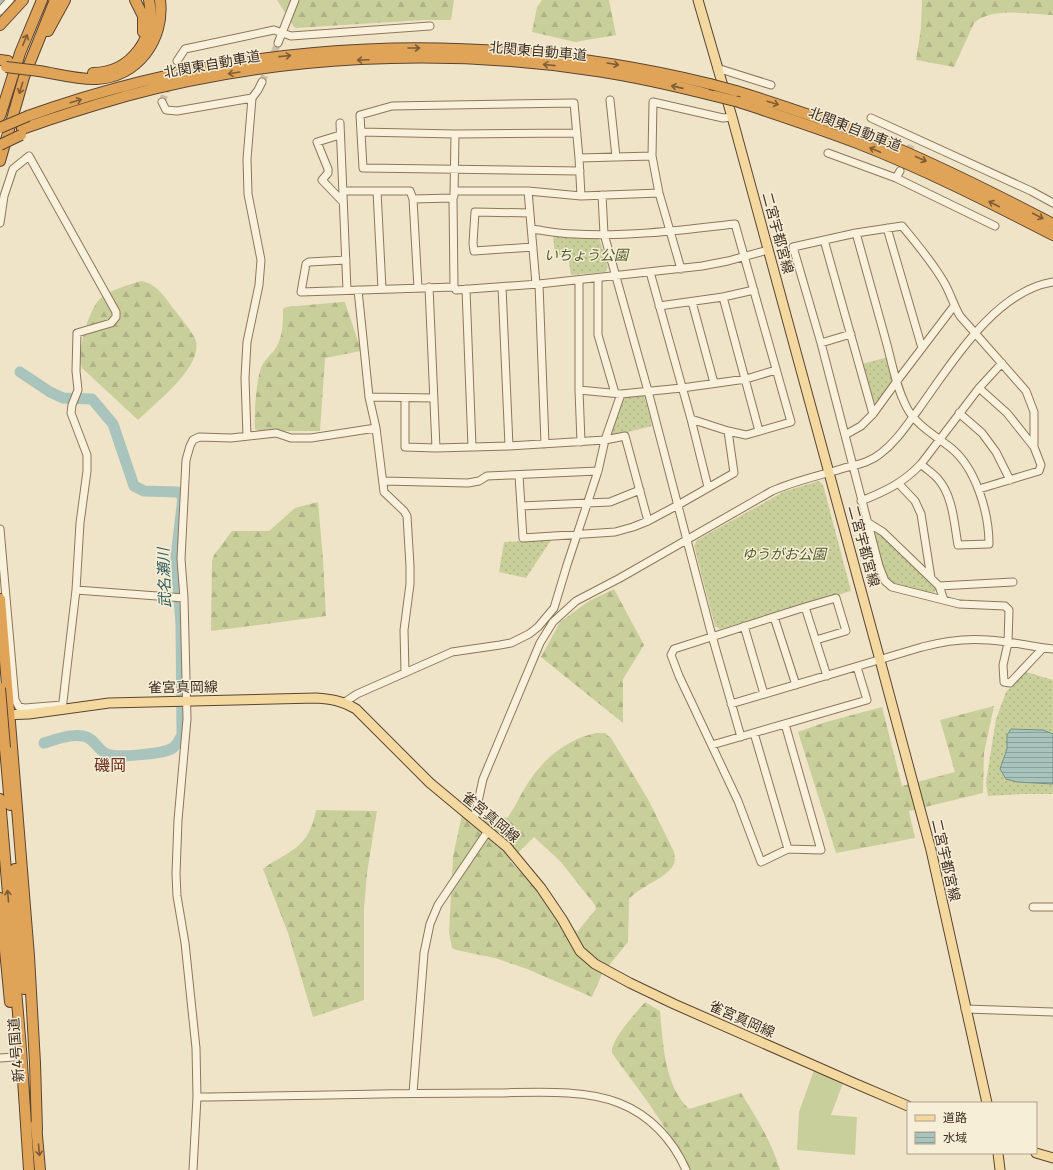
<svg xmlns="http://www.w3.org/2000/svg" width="1053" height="1170" font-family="Merriweather,'Noto Sans JP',serif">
<defs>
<pattern id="grass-dots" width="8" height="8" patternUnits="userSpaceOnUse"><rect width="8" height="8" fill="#c9cf9b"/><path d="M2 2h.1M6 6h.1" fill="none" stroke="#aeb285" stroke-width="1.8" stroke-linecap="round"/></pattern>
<pattern id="forest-firs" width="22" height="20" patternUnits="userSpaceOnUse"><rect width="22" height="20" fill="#c9cf9b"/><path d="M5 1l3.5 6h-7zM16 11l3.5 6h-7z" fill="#aeb285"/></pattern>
<pattern id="water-rules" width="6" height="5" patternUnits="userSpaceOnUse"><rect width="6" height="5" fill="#a9c4bc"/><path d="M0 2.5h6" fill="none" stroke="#8ba098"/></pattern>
</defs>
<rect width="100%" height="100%" fill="#f0e4c8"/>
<path fill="url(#grass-dots)" d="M553,234L597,237L600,241L608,267L605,272L571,275L568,255H555Z
M888,357L893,382L878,402L872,401L862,364Z
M642,395L645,398L652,426L612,436L610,434L621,401L627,396Z
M819,481L823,485L851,591L720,629L715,626L694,546L697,540L785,491Z
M878,532L937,589L933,594C922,591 897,589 889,581C881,574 876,545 873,534Z
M551,540L526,578L499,572L504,542Z
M1026,672L1053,680V794H1021L988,796L986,782L996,719L1006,692Z"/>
<path fill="url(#forest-firs)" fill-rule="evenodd" d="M277,0H454L451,20H424L295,28Z
M542,0H609L616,35L575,42L532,32L537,7Z
M922,0H1053V15C1030,14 992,7 974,23L954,67L916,60L921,28Z
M141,281C157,284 164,296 173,308C178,314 194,334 196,341C202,368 155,403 138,420L82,368C76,354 89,307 101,298C112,289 128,285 141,281Z
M341,302H345L361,351L325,358L320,431H259L255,429C254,415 256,382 261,368C264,359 273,354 277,346C283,335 283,321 283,309L286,307Z
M318,502L323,559L326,616L211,631L212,561L214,555L232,531H269L295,508Z
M614,589L644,645L623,679V723L541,657L560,622L589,601Z
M994,706L984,753L983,793L909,811L915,838L836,853L798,732L826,722L882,707L902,786L955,772L940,720Z
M596,733H605L611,738L649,801L674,852C674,856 676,860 674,864C666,879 640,886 629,899L628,942L602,974L592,997L527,969L495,958L456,950L452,948L449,932L453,856L462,815L465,813L488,814L507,818C515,808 519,797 526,786C541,761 566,739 596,733ZM534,837L560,861L595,905L596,909L577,932L510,861Z
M316,810L377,811L367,873L364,908V1000L313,1017L288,933L263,869C269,864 276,860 282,857C304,844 311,835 316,810Z
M645,1002L660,1011C663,1043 664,1085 689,1109L741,1093C756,1117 772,1142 780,1170H686C670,1127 638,1090 612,1053C610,1040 636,1013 645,1002Z"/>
<path fill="#c9cf9b" d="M814,1070L843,1083L831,1115L857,1117L855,1155L797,1150L799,1112Z"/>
<path fill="url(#water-rules)" stroke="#6f938a" d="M1011,729L1043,730L1053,734V784L1017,782L1006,779L1000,769L1007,749V735Z"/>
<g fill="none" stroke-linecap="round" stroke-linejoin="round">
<path stroke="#a9c4bc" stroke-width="11" d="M0,2L2,0
M20,372L50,392L63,398L92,399L113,424L134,486L144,491L178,492L183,497L176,557L181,624L182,735C179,740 177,746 171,749C161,754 117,758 107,754C97,750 95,738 83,736C70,734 56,739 44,743"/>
<path stroke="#ccc0a6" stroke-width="7" stroke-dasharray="7 3.5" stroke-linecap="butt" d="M262,82L278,43
M162,102L177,61
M900,171L912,144"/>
<defs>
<path id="minor" d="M0,11L10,0
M278,43L295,0
M177,61L185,49L274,30L291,36L430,26
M717,68L771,85
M610,100L616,157
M162,102L166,110L177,111L252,98
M871,118L1031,191L1053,203
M340,123L347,290
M361,132L455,134L577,133
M340,135L317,142L328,169V173L322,180L343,202
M828,153L896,178L995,226
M579,158L652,156
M580,171L363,168L360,115L392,106L574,103L579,158L581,196
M896,178L900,171
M343,191H410L413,199L453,198L454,287L456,290L539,284L702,266L728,261L768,250
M377,191L382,289
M454,191H528L581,196L659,193
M528,191L536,284
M602,195L604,234L648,391L712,636L741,737
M454,196L455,134
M413,199L418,288
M530,213L475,212L473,243L474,251L533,247
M0,223L4,196L13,169L29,156L116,312V317L111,323L77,333L76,371L78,390L72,405L71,413L87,455V471L80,523L76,590L62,710
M887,228L922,348
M532,229C546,231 560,234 574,234C628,237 682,230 735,224L791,422L746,435L728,431L691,419
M856,233C866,269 876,305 886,341C892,363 896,387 907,408C916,425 936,436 951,448C976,468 989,513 989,544L958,545C954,523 953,496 938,479C933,473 926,469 921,464
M824,240L873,414
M346,260L309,262L306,264L301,292L454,287
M681,269L659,193L652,156L653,102L723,118L732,117
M650,272L691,419L708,487
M598,278V335L615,393
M579,280V390L581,442
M539,284L545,444
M429,287L436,448L509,446L605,440L625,436L648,521
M502,287L509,446
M466,289L472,447
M358,290L369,397L376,428L384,492L404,511L407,516L410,566V584L404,630L405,673
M723,297L759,431
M692,302L714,383
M659,306L723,297L754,290
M821,343L851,334
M579,390L621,394L682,388L746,379L776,370
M369,397L434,398
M405,398V447L436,448
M959,413L982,433L996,452L1010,480
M845,435L861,426L873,414L897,381L954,306
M247,436L245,378L247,342L259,285L261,260L248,194L247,159L252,98L258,90L262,82
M1034,447V412L1026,391L960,316C954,306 951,295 945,284C934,264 917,244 902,226L856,233L793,247L821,343L879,566L885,581L892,587L959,604L1005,606L1009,610L1008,643L1003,665L1004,682L1010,683L1043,648
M519,475L523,538L615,532L633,527L648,521L678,505L734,473L728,431
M383,481L468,483L479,481L487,476L598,471
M898,483L915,501L921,514L931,578
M979,489L1039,471L1041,465L1034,447L1007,413L979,388
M861,501C886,491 903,483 921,464L979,388L1002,363
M521,506L610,502L640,490
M867,522L883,532L939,586L944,600
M0,529L15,700L19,707L25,708L62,705
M939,586L1013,582
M76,590L184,598
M805,607L836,598L846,631L816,640
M774,617L796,685
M744,626L764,694
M345,702L357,694L452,652L500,645L511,643L529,634L538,627L554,608L567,565L598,471L605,440L621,394
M731,704L922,647C944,641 966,638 989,640C1010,641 1032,647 1053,649
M785,724L821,850L788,849L761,862L738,801L679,676L671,655L674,649L805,607L827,676
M754,733L788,849
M712,745L867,700L857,667
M474,820L483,779L540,643L553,622L576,601L620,578L772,491C794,481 818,476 841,469C855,465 869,463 880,454C896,442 906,426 918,410C950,366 994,291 1053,282
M1033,907H1053
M965,1009L1053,1012
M0,1058L14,1057
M413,1093L424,953L430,924L438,905L488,831
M197,1097C294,1096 391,1093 487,1093C528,1093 582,1088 619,1103C650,1115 673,1140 686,1170
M193,1170L197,1097L196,1048L185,943L177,896L176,874L178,820L187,719L184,598L181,559L186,460L190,446L193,440L199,437L231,438L276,433L291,438H311L376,428"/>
<path id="major" d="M698,0L732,117L880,660L931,850L987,1103
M3,715L29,714L109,703L316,698C331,699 343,701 356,709L430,783L507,847L541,888L562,919L580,951L595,964L630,983L674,1004L854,1083L908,1106
M998,1153L1000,1170
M1036,1153L1053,1158"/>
<path id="highway" d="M135,0L143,16V32
M0,25L23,0
M48,31L65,0
M0,60L8,61
M39,71C58,74 78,80 97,79C138,77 165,39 160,0
M93,73C131,73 157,37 149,0
M736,91C778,104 819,118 860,133C926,159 990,191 1053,224
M739,102C778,115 818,128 857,143C924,169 989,202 1053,235
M0,116L20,53L42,0
M28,116C250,36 482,29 710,84
M22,129C56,117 91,106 126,96C278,55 442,47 597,71C637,77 676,86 715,96
M0,161L24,77L55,0
M0,599L29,956L35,1063L37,1130
M5,748L10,805
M0,799L21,1049L29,1170
M15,869L24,989
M0,898L10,1002
M36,1124L40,1170"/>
</defs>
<use href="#minor" stroke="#8d765c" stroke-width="9"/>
<use href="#major" stroke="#5b4430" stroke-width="11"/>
<use href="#highway" stroke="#5b4430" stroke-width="12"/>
<use href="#minor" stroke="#faf1dc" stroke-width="7"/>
<use href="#major" stroke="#f3d9a0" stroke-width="9"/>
<use href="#highway" stroke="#e0a458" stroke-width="10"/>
<defs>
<path id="highway-bridge" d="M6,67L39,71
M710,84L736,91
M715,96L739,102
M0,128L28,116
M0,145L21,135
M0,688L5,748"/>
</defs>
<use href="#highway-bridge" stroke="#5b4430" stroke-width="12" stroke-linecap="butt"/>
<use href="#highway-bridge" stroke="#e0a458" stroke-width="10"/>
</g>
<defs><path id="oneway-shaft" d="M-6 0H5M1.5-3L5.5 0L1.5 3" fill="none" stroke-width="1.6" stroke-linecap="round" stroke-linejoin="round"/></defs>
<g stroke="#7e5d36">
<use href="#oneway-shaft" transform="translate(25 40) rotate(-67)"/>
<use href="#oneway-shaft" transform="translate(414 48)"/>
<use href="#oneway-shaft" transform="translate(285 56) rotate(-6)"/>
<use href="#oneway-shaft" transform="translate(363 60) rotate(178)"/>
<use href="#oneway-shaft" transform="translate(613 64) rotate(10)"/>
<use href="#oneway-shaft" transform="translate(549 65) rotate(-174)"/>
<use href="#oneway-shaft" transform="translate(234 73) rotate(171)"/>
<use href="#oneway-shaft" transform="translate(677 87) rotate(-167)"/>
<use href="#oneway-shaft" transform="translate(21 88) rotate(107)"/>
<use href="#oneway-shaft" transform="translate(76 101) rotate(-17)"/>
<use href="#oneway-shaft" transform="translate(773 103) rotate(17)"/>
<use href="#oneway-shaft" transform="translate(875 150) rotate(-157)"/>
<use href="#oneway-shaft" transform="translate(921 159) rotate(24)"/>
<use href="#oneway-shaft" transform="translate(994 204) rotate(-153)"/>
<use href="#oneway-shaft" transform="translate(1038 216) rotate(28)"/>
<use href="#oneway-shaft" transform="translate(8 896) rotate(-95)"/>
<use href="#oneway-shaft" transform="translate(39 1150) rotate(85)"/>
</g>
<g text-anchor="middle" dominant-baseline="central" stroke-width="3" stroke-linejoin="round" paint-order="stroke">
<g font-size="14" fill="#3d2e20" stroke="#f7eed8">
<text transform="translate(538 51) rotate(5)">北関東自動車道</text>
<text transform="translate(212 64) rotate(-10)">北関東自動車道</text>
<text transform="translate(855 129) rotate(21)">北関東自動車道</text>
<text transform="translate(778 233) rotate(75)">二宮宇都宮線</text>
<text transform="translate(864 546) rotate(75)">二宮宇都宮線</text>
<text transform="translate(183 687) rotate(-1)">雀宮真岡線</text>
<text transform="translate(491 817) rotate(40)">雀宮真岡線</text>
<text transform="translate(946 860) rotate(77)">二宮宇都宮線</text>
<text transform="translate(742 1019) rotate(24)">雀宮真岡線</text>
<text transform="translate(16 1050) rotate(-95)">新4号国道</text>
</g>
<g font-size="14" font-style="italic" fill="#4d5a26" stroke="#f7eed8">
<text x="586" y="255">いちょう公園</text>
<text x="784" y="554">ゆうがお公園</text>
</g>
<g font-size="15" font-style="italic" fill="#2f5d5a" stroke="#f7eed8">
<text transform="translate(164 578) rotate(-92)">武名瀬川</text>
</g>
<g font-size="16" fill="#6b2e1e" stroke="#f7eed8">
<text x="110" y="765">磯岡</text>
</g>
</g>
<rect x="907" y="1102" width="130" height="52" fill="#f7eed8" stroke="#ada18e"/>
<rect x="915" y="1115" width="20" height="6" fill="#f3d9a0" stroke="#ada18e"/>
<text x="943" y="1122" font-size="12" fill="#3d2e20">道路</text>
<rect x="915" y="1132" width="20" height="12" fill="url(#water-rules)" stroke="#ada18e"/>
<text x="943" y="1142" font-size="12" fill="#3d2e20">水域</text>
</svg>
